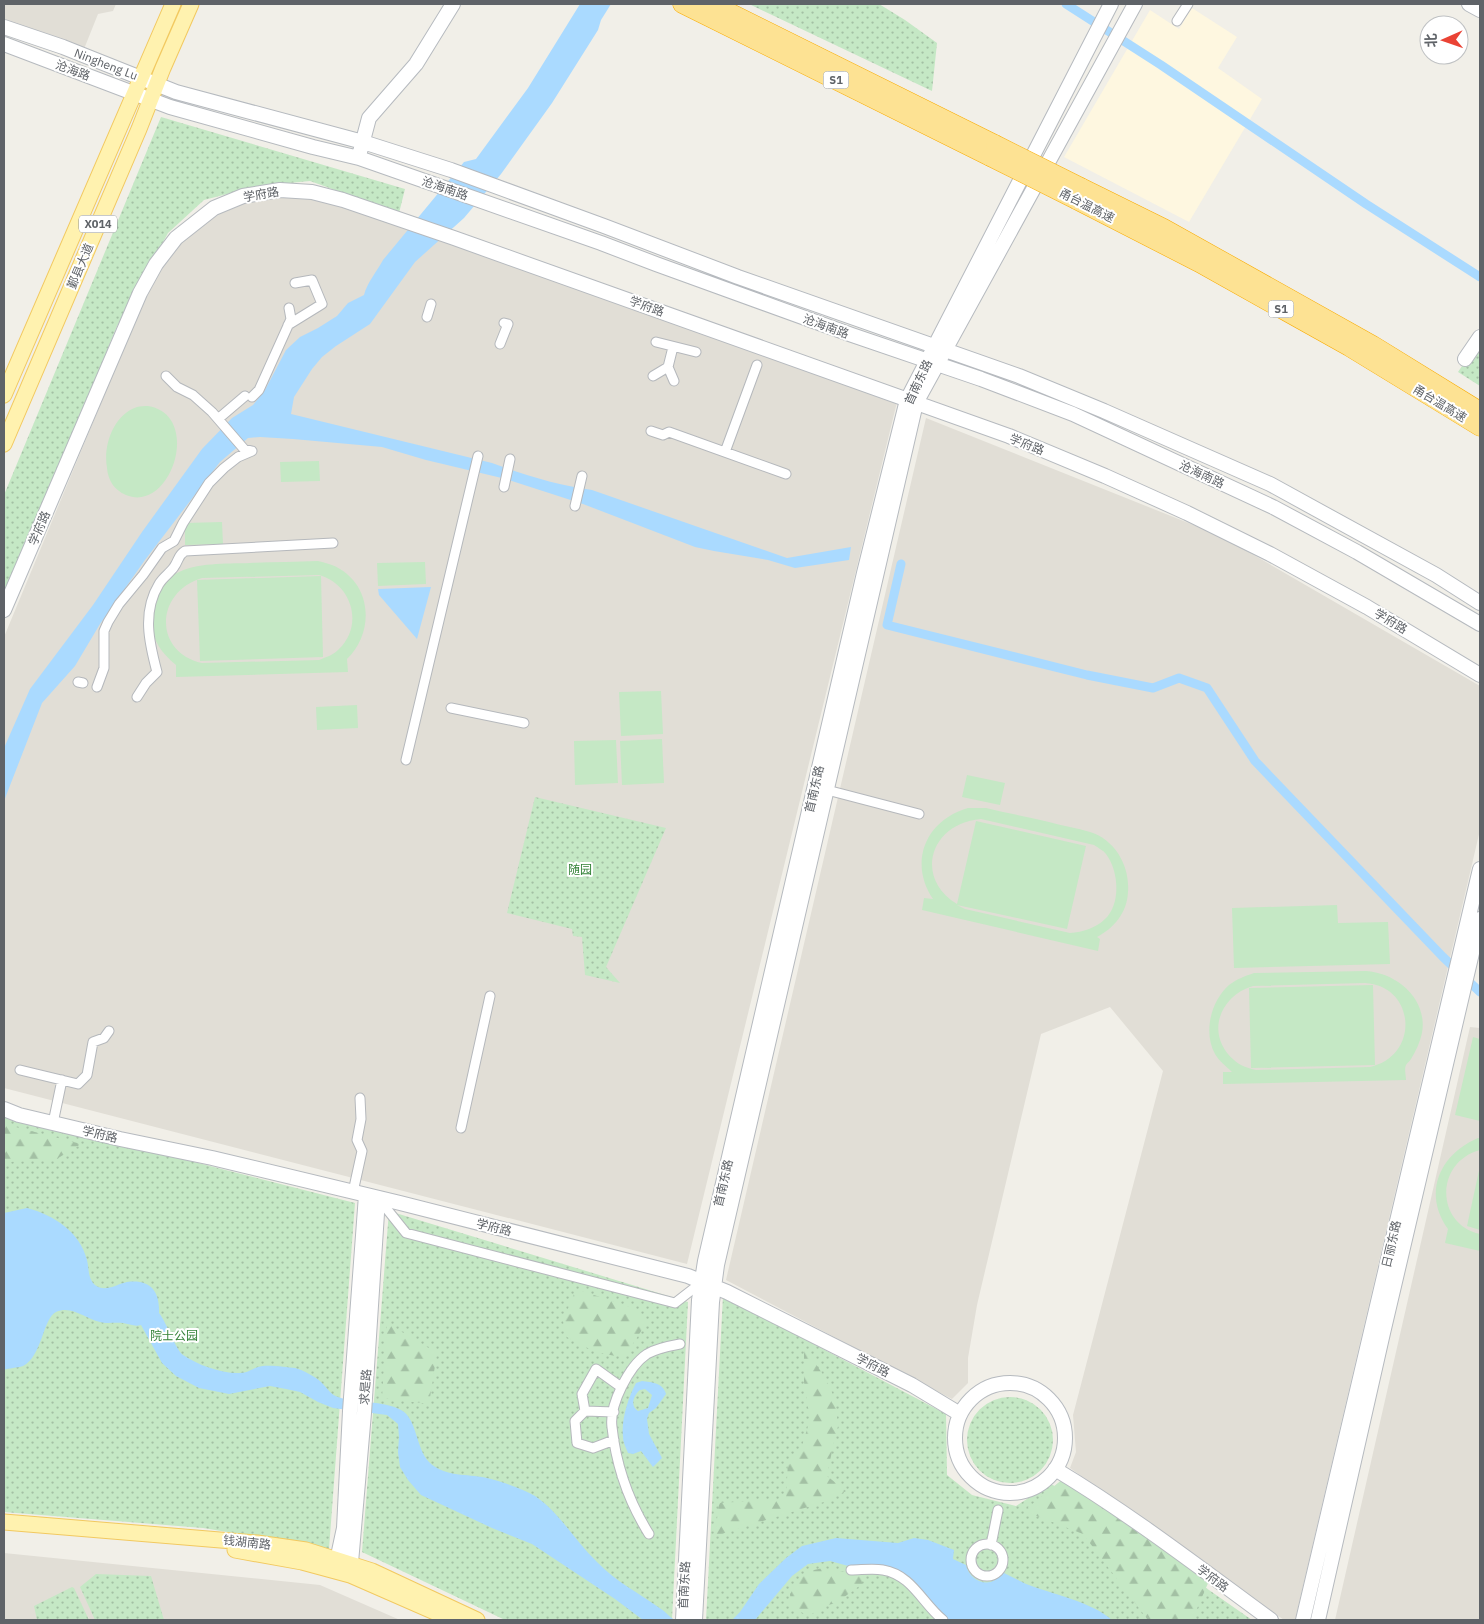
<svg xmlns="http://www.w3.org/2000/svg" width="1484" height="1624" font-family="'IBM Plex Sans','Noto Sans SC',sans-serif">
<defs>
<pattern id="grass-dots" width="8" height="8" patternUnits="userSpaceOnUse" patternTransform="scale(1.25)"><rect width="8" height="8" fill="#c5e8c5"/><path d="M2 2h.1M6 6h.1" fill="none" stroke="#a3c0a4" stroke-width="1.8" stroke-linecap="round"/></pattern>
<pattern id="forest-firs" width="22" height="20" patternUnits="userSpaceOnUse" patternTransform="scale(1.25)"><rect width="22" height="20" fill="#c5e8c5"/><path d="M5 1l3.5 6h-7zM16 11l3.5 6h-7z" fill="#a3c0a4"/></pattern>
</defs>
<rect width="100%" height="100%" fill="#f1efe8"/>
<path fill="#fef7e0" d="M1192,8L1237,37L1218,68L1262,99L1189,222L1064,157L1150,10L1179,29Z"/>
<path fill="#e1ded6" d="M4,4H116L113,11L98,14L84,49L4,19Z
M313,192L897,402L687,1264L4,1088V637L135,321L157,273L167,257L193,230L219,212L257,197Z
M926,418L1221,536L1480,686V830L1295,1620H1284L1070,1468L1076,1452L1073,1415L1163,1071L1110,1007L1041,1034L977,1305L968,1358V1383L952,1399L726,1280Z
M1470,1027L1480,1028V1620H1335Z
M4,1553L320,1585L400,1620H4Z"/>
<path fill="url(#grass-dots)" d="M749,4H879L905,20L937,43L932,91Z
M161,117L405,189L399,213L310,181L258,186L204,200L168,233L117,326L4,605V495Z
M1480,339V386L1458,372Z
M535,797L666,828L606,967L620,983L585,975L582,937L573,936L572,929L507,913Z
M4,1111L22,1118L355,1203L329,1549L203,1528L4,1512Z
M389,1211L688,1302L672,1620H505L362,1552Z
M723,1296L946,1414L947,1475L972,1495L1016,1506L1050,1484L1067,1491L1252,1620H706Z
M967 1440a43 43 0 1 1 86 0a43 43 0 1 1-86 0Z
M96,1574L151,1576L164,1620H95L80,1587Z
M72,1587L74,1588L89,1620H37L34,1606Z"/>
<path fill="url(#forest-firs)" d="M4,1124L81,1144L55,1160L4,1162Z
M576,1289L633,1308L647,1322L625,1356C604,1357 585,1348 567,1337L563,1321Z
M387,1323L437,1353L429,1404L382,1398Z
M804,1347L824,1376L835,1399L838,1426L833,1446L827,1476L846,1491L827,1501L715,1536L719,1503L786,1499L788,1461L800,1452L810,1420L804,1382Z
M1064,1478L1209,1581L1192,1620H1148L1083,1534L1024,1511Z
M823,1568L862,1575V1584L836,1603L828,1605L808,1616L791,1606L790,1594L805,1572Z"/>
<path fill="#c5e8c5" fill-rule="evenodd" d="M148,406C203,415 171,514 126,495C114,490 108,480 107,468C103,446 113,415 137,407C140,406 145,406 148,406Z
M319,461L320,481L281,482L280,462Z
M222,522L223,544L185,545V523Z
M318,561C326,563 334,565 340,569C373,589 373,634 347,659L348,672L176,677V665C159,651 149,636 153,613C156,599 161,582 175,574C197,562 225,564 250,563C273,562 295,562 318,561ZM319,575C352,584 364,625 339,649C334,655 326,657 319,660L202,663C153,652 155,592 202,578Z
M425,562L426,584L378,586L377,563Z
M321,576L323,657L200,661L197,580Z
M661,691L663,734L621,736L619,692Z
M357,705L358,728L317,730L316,707Z
M662,739L664,783L622,785L620,741Z
M616,740L618,783L575,785L574,741Z
M967,775L1005,783L1000,805L962,797Z
M968,808H986C1007,813 1028,817 1049,822C1063,826 1077,828 1090,832C1116,840 1130,867 1128,892C1127,913 1114,928 1097,937L1100,939L1098,951L922,910L924,898L933,899C908,862 926,820 968,808ZM981,819L1094,845C1098,848 1103,850 1106,854C1119,871 1121,904 1105,919C1096,928 1083,932 1070,933L965,909L957,905L1067,929L1086,846L976,821L957,904C913,877 931,823 981,819Z
M1337,905L1338,923L1388,922L1390,964L1234,968L1232,908Z
M1366,971C1397,973 1428,999 1422,1033C1420,1042 1416,1051 1411,1059C1410,1061 1408,1062 1406,1065C1404,1069 1406,1075 1406,1080L1223,1084V1072H1232C1226,1066 1219,1061 1215,1054C1203,1032 1211,1001 1229,985C1237,979 1245,976 1254,973ZM1365,983C1416,986 1420,1056 1370,1067L1256,1070C1248,1068 1240,1066 1234,1060C1205,1035 1219,996 1253,986Z
M1373,985L1375,1065L1251,1068L1249,988Z
M1473,1037L1480,1039V1121L1455,1115Z
M1478,1138H1480V1150C1435,1162 1435,1224 1480,1234V1251L1445,1243L1448,1229C1422,1193 1440,1154 1478,1138Z
M1480,1166V1230L1467,1226Z"/>
<path fill="#aadaff" fill-rule="evenodd" d="M580,4H611L601,20L598,30L552,103L501,174L464,218L415,262L370,324L336,346L322,357L312,369L294,397L291,414L492,463C525,475 557,485 592,490L787,558L851,547L849,560L795,568L768,560L714,551L695,547L583,504L506,479L426,460L382,447L293,439L260,437L248,438L220,462L145,560L100,624L75,666L42,703L4,801V748L30,689L93,605L142,532L202,449L232,418L253,405L265,390L286,350L300,337L318,328L337,316L348,303L364,295C367,283 377,271 383,260L464,162L476,159L528,88Z
M431,587L417,639L379,595L378,589Z
M27,1208C54,1215 80,1232 87,1260C89,1269 88,1279 95,1285C105,1293 117,1284 127,1282C150,1279 160,1291 159,1313C167,1323 175,1349 183,1355C198,1365 222,1374 240,1373C247,1373 252,1369 258,1367C266,1364 286,1367 295,1368C303,1370 316,1377 321,1382C327,1388 331,1395 338,1397C358,1404 382,1400 401,1410C417,1418 416,1449 429,1462C443,1476 463,1474 482,1477C495,1479 524,1489 535,1496C560,1513 575,1541 597,1562C616,1582 639,1593 661,1609C666,1612 669,1617 675,1620H643L615,1599L532,1544L492,1528L421,1495L408,1480L400,1467L398,1452L399,1437L398,1424L387,1415L333,1408L318,1402L300,1392L286,1389L270,1386L229,1394L199,1388L176,1376L162,1363L141,1325C135,1327 129,1324 123,1323C115,1322 107,1324 100,1322C85,1319 72,1305 56,1312C43,1318 42,1357 23,1366C17,1368 9,1368 4,1370V1213Z
M642,1381C652,1382 663,1383 666,1394L656,1408L649,1413L647,1419L649,1434L662,1458L653,1467L641,1451L633,1454L628,1453C626,1448 623,1442 623,1437C621,1420 628,1398 636,1383ZM645,1389L652,1395L648,1408L638,1411C630,1406 633,1396 640,1390Z
M836,1538L898,1543L914,1538L928,1540L954,1550L953,1559L966,1565C970,1583 993,1590 1002,1572C1010,1576 1018,1580 1026,1584C1052,1594 1092,1602 1112,1620H945L912,1579L863,1570L830,1561L808,1564L792,1576L755,1620H732L740,1612L759,1584L786,1558L802,1546Z"/>
<g fill="none" stroke-linecap="round" stroke-linejoin="round">
<path stroke="#aadaff" stroke-width="9" d="M1066,4L1161,65L1366,204L1480,277
M901,564L887,625L1087,675L1153,688L1179,678L1207,688L1255,761L1443,957L1480,992"/>
<defs>
<path id="street" d="M1177,21L1188,4
M427,317L431,304
M288,325L322,304L312,280L295,283
M656,342L696,352
M500,344L508,324L504,323
M668,367L673,347
M166,376L177,387L193,395L212,412L244,449L252,451
M653,376L668,367L674,381
M252,397L259,390L291,319L289,308
M218,419L245,396
M651,431L663,435L669,432L786,474
M725,452L757,365
M504,487L510,459
M575,506L582,476
M78,682L83,683
M97,687L104,668V631L108,622L119,604L143,575L162,548L174,541L183,523L209,483L224,468L238,457L252,451
M137,697L146,683L157,672C149,642 142,612 159,584C163,577 170,573 174,567C179,560 178,555 185,551L333,543
M451,708L524,723
M406,760L478,456
M827,790L919,814
M20,1070L78,1084L87,1075L93,1042L104,1038L109,1031
M53,1123L62,1080
M461,1128L490,996
M353,1192L362,1151L357,1140L361,1119L360,1098
M378,1198L406,1233L675,1303L702,1282
M585,1411L614,1412
M614,1440L593,1448L577,1443L575,1421L585,1411L582,1394L596,1369L621,1387
M649,1534C629,1502 616,1465 612,1427C609,1405 629,1366 647,1354C657,1348 669,1346 680,1344
M971 1560a16 16 0 1 1 32 0a16 16 0 1 1-32 0Z
M991,1545L998,1510
M851,1570C861,1570 873,1568 883,1570C912,1575 922,1603 943,1620"/>
<path id="secondary" d="M1469,4L1480,10
M4,27L63,47L176,92L363,142L451,170L604,226L738,277L1019,376L1104,411L1270,484L1436,575L1480,603
M4,44L170,107L313,147L359,158L439,186L601,243L656,264L852,335L981,379L1073,414L1273,507L1357,552L1480,624
M360,152L369,118L416,64L453,4
M1465,359L1480,337
M4,610L140,293L156,264L176,238L214,208L243,196L280,190L312,192L343,200L454,238L1009,436L1105,476L1187,513L1270,554L1367,607L1480,675
M4,1109L19,1115L120,1139L212,1158L400,1203L688,1276L727,1292L912,1385L960,1414
M955 1438a55 55 0 1 1 110 0a55 55 0 1 1-110 0Z
M1055,1469C1130,1514 1200,1568 1271,1620
M335,1570L344,1528L350,1411L366,1195
M350,1574L364,1413L378,1198
M683,1620L699,1300L705,1261L864,573L907,400L1111,4
M695,1620L712,1302L717,1265L916,403L1135,4
M1303,1620L1480,869
M1318,1620L1383,1333L1480,919"/>
<path id="primary" d="M4,395L173,4
M4,444L139,129L163,68L191,4
M4,1522L257,1543L306,1550L372,1571L477,1620
M235,1550L302,1562L350,1575L453,1620"/>
<path id="highway" d="M682,4L990,157
M713,4L995,144
M1081,187L1164,228L1373,345L1480,411
M1076,200L1199,263L1349,347L1480,427"/>
</defs>
<use href="#street" stroke="#b5b8bc" stroke-width="11"/>
<use href="#secondary" stroke="#b6babf" stroke-width="16"/>
<use href="#primary" stroke="#f2c960" stroke-width="17"/>
<use href="#highway" stroke="#f9ab00" stroke-width="19"/>
<use href="#street" stroke="#fff" stroke-width="9"/>
<use href="#secondary" stroke="#fff" stroke-width="14"/>
<use href="#primary" stroke="#fff2af" stroke-width="15"/>
<use href="#highway" stroke="#fde293" stroke-width="18"/>
<defs>
<path id="highway-bridge" d="M995,144L1081,187
M990,157L1076,200"/>
</defs>
<use href="#highway-bridge" stroke="#f9ab00" stroke-width="19" stroke-linecap="butt"/>
<use href="#highway-bridge" stroke="#fde293" stroke-width="18"/>
</g>
<g text-anchor="middle" dominant-baseline="central" stroke-width="4" stroke-linejoin="round" paint-order="stroke">
<g fill="#fff" stroke="#8f9295" stroke-width="1">
<rect x="823.5" y="71.5" width="25" height="17" rx="4"/>
<rect x="79" y="215.5" width="38" height="17" rx="4"/>
<rect x="1268.5" y="300.5" width="25" height="17" rx="4"/>
</g>
<g font-size="11" font-weight="bold" fill="#5f6368">
<text x="836" y="80">S1</text>
<text x="98" y="224">X014</text>
<text x="1281" y="309">S1</text>
</g>
<g font-size="12" fill="#5f6368" stroke="#fff">
<text transform="translate(106 64) rotate(21)">Ningheng Lu</text>
<text transform="translate(73 70) rotate(20)">沧海路</text>
<text transform="translate(445 188) rotate(19)">沧海南路</text>
<text transform="translate(261 194) rotate(-10)">学府路</text>
<text transform="translate(1087 205) rotate(27)">甬台温高速</text>
<text transform="translate(80 266) rotate(-67)">鄞县大道</text>
<text transform="translate(647 306) rotate(20)">学府路</text>
<text transform="translate(826 326) rotate(20)">沧海南路</text>
<text transform="translate(918 382) rotate(-65)">首南东路</text>
<text transform="translate(1440 403) rotate(31)">甬台温高速</text>
<text transform="translate(1027 444) rotate(22)">学府路</text>
<text transform="translate(1202 474) rotate(25)">沧海南路</text>
<text transform="translate(39 528) rotate(-67)">学府路</text>
<text transform="translate(1391 621) rotate(31)">学府路</text>
<text transform="translate(814 789) rotate(-77)">首南东路</text>
<text transform="translate(100 1134) rotate(13)">学府路</text>
<text transform="translate(723 1183) rotate(-77)">首南东路</text>
<text transform="translate(494 1227) rotate(14)">学府路</text>
<text transform="translate(1391 1244) rotate(-77)">日丽东路</text>
<text transform="translate(873 1365) rotate(27)">学府路</text>
<text transform="translate(365 1387) rotate(-86)">求是路</text>
<text transform="translate(247 1542) rotate(6)">钱湖南路</text>
<text transform="translate(1213 1578) rotate(37)">学府路</text>
<text transform="translate(684 1585) rotate(-87)">首南东路</text>
</g>
<g font-size="12" fill="#348238" stroke="#fff">
<text x="580" y="869">随园</text>
<text x="174" y="1335">院士公园</text>
</g>
</g>
<rect width="1484" height="1624" fill="none" stroke="#5f6368" stroke-width="10"/>
<g transform="translate(1444 40) rotate(268)"><circle r="24" fill="#ffffff" stroke="#bfc1c3"/>
<path d="M0-4L9 19L0 12L-9 19Z" fill="#ea4335"/>
<text y="-8" font-size="14" font-weight="bold" text-anchor="middle" fill="#5f6368">北</text>
</g>
</svg>
